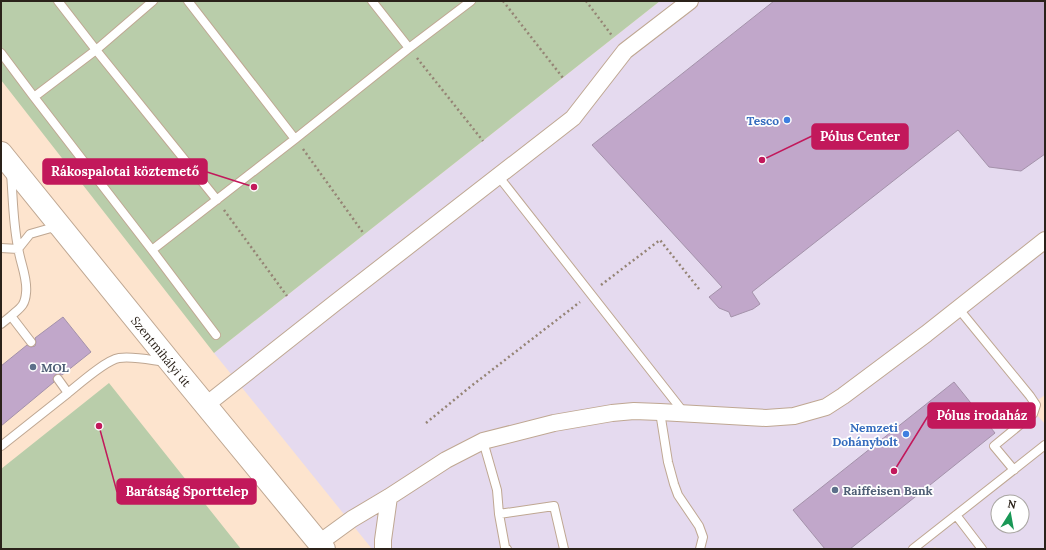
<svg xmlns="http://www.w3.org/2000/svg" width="1046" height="550" font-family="Lora,serif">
<rect width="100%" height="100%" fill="#fde4ce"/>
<path fill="#e5daef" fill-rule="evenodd" d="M660,1H1045V395L1029,406L1045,424V549H937L935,547L933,549H372L214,353ZM998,502H1022V526H998Z"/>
<path fill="#b9cdaa" d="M1,1H660L214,353L1,80Z
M109,383L241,549H1V469Z"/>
<path fill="#c1a7ca" stroke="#a492aa" d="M774,1H1045V154L1021,171L989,167L958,130L752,292L760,304L753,309L731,317L729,312L719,308L709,297L722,287L592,145Z
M63,317L91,352L62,375L58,374L55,375L53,379L54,382L1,426V366L27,345L31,347L35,346L36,342L35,338Z
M954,382L995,433L850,549H825L793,510Z"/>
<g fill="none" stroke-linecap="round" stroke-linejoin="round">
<defs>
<path id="service" d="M58,1L96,50L217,200
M153,1L96,50L34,97L152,250L295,139L409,48L471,1
M188,1L295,139
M372,1L409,48
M1,53L34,97
M11,173C13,198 13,223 18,247C20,263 28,278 26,293C25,306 20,308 11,316L31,342
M499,177L685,414
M1,248L18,249L30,234L51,228L58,231
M152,250L216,335
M958,308L1030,396L1036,405L1033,414L994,446L1014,470
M1,324L11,316
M58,379L68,393C79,384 106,360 119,358C134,356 150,360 165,362
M660,412L668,462L674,484L678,495L699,526L703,537L700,549
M483,441L497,490L499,514L505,547L507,549
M1,446L68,393
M499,514L554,506L564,549
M956,515L982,549
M913,549L1045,445"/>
<path id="minor" d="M206,405L335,303L573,118L625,51L690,1
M319,543L352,519L389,497L446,460L483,441L554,423L612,413L634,411L660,412L766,418L794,416L826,407L843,396L926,334L1045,240
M383,549V540L389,497"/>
<g id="secondary">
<path id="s1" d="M1,153L171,363L324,549"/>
</g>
</defs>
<use href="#service" stroke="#bfa792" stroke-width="10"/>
<use href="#minor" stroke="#bfa792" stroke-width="18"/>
<use href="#secondary" stroke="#bfa792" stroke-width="24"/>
<path stroke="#958475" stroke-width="2.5" stroke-dasharray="2 3" stroke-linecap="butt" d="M503,1L563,78
M586,1L613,37
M417,58L483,141
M303,149L364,234
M224,210L287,296
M601,285L660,240L699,289
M426,423L470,387L580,302"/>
<use href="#service" stroke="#fff" stroke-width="8"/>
<use href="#minor" stroke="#fff" stroke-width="16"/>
<use href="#secondary" stroke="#fff" stroke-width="22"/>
</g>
<g fill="#3f7fe0" stroke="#fff" stroke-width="1.5">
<circle cx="787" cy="120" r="4"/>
<circle cx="906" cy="434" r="4"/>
</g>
<g fill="#5c6f8a" stroke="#fff" stroke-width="1.5">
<circle cx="33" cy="367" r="4"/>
<circle cx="835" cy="490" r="4"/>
</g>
<g text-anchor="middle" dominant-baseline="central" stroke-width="3.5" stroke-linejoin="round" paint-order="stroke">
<g font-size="12" font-weight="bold" fill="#366cbe" stroke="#fff" text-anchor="end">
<text x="779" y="120">Tesco</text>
<text x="898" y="427">Nemzeti<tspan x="898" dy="14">Dohánybolt</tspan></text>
</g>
<g font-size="12" fill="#2b221a" stroke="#fff">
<text stroke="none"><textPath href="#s1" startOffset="255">Szentmihályi út</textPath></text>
</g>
<g font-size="12" font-weight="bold" fill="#4e5e75" stroke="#fff" text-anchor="start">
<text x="41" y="367">MOL</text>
<text x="843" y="490">Raiffeisen Bank</text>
</g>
</g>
<path fill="none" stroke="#c2185b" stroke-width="1.5" d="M762 160L812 136M254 187L207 172M894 471L928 416M99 426L117 492"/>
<g fill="#c2185b" stroke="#fff" stroke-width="1.5">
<circle cx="762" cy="160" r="4"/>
<circle cx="254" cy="187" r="4"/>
<circle cx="894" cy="471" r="4"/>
<circle cx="99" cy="426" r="4"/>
</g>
<g fill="#c2185b" stroke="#c2185b" stroke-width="1.5">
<rect x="812" y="124" width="96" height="25" rx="4"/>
<rect x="43" y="159" width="164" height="25" rx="4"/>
<rect x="928" y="403" width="107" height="25" rx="4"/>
<rect x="117" y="479" width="139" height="25" rx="4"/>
</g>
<g font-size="13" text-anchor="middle" font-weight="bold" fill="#fff">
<text x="860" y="141">Pólus Center</text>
<text x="125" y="176">Rákospalotai köztemető</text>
<text x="982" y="420">Pólus irodaház</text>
<text x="187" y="496">Barátság Sporttelep</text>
</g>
<rect width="1046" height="550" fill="none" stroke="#2b221a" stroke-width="4"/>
<g transform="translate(1010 514) rotate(11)"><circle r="19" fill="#ffffff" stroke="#aaa7a3"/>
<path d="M0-3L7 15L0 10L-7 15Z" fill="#199856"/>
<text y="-6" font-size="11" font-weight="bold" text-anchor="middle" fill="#2b221a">N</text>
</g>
</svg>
